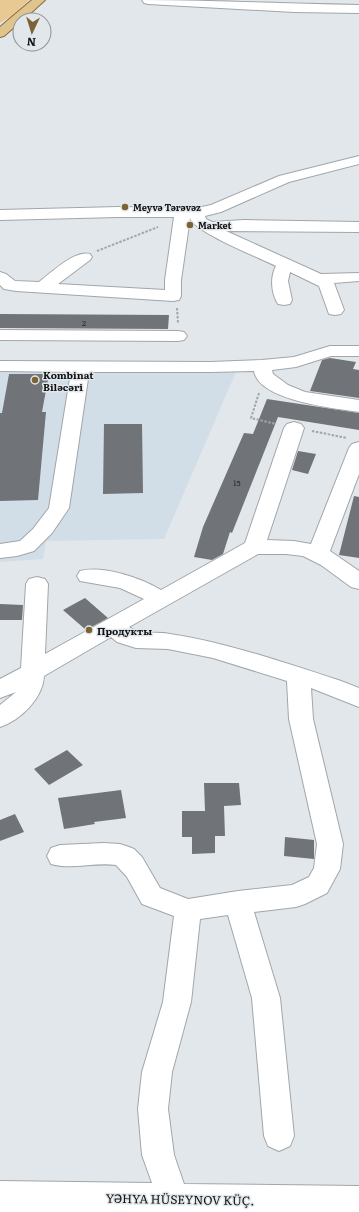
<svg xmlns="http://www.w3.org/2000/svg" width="359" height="1212" font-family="Literata,serif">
<rect width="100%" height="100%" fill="#e2e7eb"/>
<path fill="#d2dee7" d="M0,372H236L164,539L46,541L43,559L0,562Z"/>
<path fill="#e8c893" d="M0,0H29L12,16L0,23Z"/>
<path fill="#707478" d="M0,314L169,315L168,329L0,328Z
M330,358L356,362L353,369L359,370V398L310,391L322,360Z
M9,374H49L42,412H46L38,500L0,501V413H2Z
M267,399L359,413V430L278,417L232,533L230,532L223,554L212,560L194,557L203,527L244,433L253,434Z
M104,424H142L143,493L103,494Z
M298,451L316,454L308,474L292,470Z
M354,496L359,497V558L339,555Z
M85,598L108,618L86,630L63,610Z
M0,604L23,605L22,620H0Z
M67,750L83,765L49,785L34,769Z
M204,783H239L241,805L224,806L225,836H215V853L192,854V837H182V811H205Z
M121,790L126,818L94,822L95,824L64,829L58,798Z
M15,814L24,832L0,841V820Z
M285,837L314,840V859L284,856Z"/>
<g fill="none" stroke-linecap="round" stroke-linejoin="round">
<defs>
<path id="minor" d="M142,0C214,0 287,4 359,5V13L294,12L148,4L144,3Z
M359,156V164L289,182L221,212L205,216L206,219L212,222L244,220L359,222V232L226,231L321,274L359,273V281L334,283L344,310L341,314L335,315L329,314L319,286L290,272L288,281L292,300L290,304L284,305L278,304C271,293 270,277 276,266C260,258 194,232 190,218L181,280V296L179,300L173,301L16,291L4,289L0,285V272L6,274L15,281L39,282C51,273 74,250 90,254L92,257L90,260L58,284L165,290V280L174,217H118L0,220V210L118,207L197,208L211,205L279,176Z
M0,330L178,331L184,332L187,336L184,340L178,341L0,340Z
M330,346H359V356H331L296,367L272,370L273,374L288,385L305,392L359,400V412C334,408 259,401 254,371L210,372H89L69,508L52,533L34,551L17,556L0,558V544L20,541L33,529L49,508L71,372L0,371V361L210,362L262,360L294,357Z
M294,422L301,424L304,428L267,540L294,541L311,544L349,448L352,444L359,442V474L330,551L359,571V589L351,587L321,565L303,556L286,554H258L129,627C141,636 157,631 170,634C229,643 285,663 341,681L359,688V707L311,688L313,719L343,844L340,869L327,893L305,904L296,907L254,912L280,998L294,1136L290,1146L279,1151L268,1146L264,1136L252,998L228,915L200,919L191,1002L172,1072L168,1109L174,1155L184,1184L359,1186V1212H0V1181L152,1183L142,1155L138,1109L142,1072L163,1002L174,916L142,904L127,877L116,865C95,862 71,870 51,864L47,856L51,848L60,845L104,843L120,844L129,847L134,849L142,857L160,888L188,899L238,891L292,885L309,877L314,868L317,844L289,719L287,681L213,658L168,649L136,648L117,642L111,637L44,676C43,698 21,720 0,727V705L16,692L0,698V679L21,668L26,584L29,579L37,577L45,579L48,584L45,654L144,599L120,588L80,581L77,576L80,571C103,565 141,578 161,590L245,543L284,428L287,424Z"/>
<path id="major" d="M32,0H45L23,20H20V22L4,36L0,37V27Z"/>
</defs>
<use href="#minor" stroke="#a1a6a9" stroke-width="2"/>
<use href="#major" stroke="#8a6b32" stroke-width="2"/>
<path stroke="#a1a6a9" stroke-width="2" stroke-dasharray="2.5 1.5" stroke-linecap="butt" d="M97,251L158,227
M177,308L178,323
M259,393L251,418L276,424
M312,431L347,438"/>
<use href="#minor" fill="#fff" fill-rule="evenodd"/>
<use href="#major" fill="#e0c48e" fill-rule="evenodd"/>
</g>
<g fill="#7d6334" stroke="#e2e7eb" stroke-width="1.5">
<circle cx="125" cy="207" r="4"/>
<circle cx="190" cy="225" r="4"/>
<circle cx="35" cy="380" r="4"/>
<circle cx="89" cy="630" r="4"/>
</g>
<g text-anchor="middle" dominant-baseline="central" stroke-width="3" stroke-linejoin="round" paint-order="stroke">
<g font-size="8" fill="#272a2c">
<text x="84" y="322">2</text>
<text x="237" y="482">15</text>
</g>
<g font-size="9" font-weight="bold" fill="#0f1112" stroke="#e2e7eb" text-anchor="start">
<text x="133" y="207">Meyvə Tərəvəz</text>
<text x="198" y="225">Market</text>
</g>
<g font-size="10" font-weight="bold" fill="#0f1112" stroke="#e2e7eb" text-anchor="start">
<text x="43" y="374">Kombinat<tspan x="43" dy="12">Biləcəri</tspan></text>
<text x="97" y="630">Продукты</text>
</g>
<g font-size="12" fill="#0f1112" stroke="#e2e7eb">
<text transform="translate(180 1199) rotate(1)">YƏHYA HÜSEYNOV KÜÇ.</text>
</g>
</g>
<g transform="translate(32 32) rotate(184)"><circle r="19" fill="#e2e7eb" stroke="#8e9194"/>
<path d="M0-3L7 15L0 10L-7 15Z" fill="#7d6334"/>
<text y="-6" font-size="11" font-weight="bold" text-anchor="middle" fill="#0f1112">N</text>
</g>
</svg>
